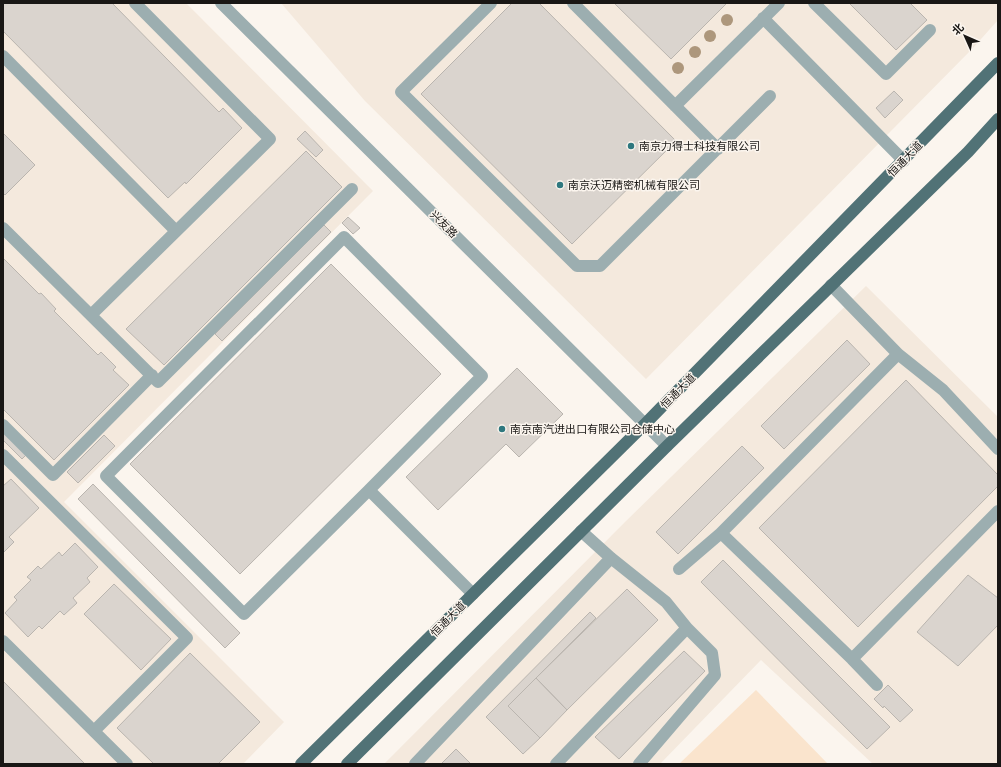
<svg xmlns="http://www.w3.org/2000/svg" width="1001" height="767" font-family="'Archivo Narrow','Noto Sans SC',sans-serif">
<rect width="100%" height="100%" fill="#fbf5ee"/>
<path fill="#f4e9dd" d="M3,3H186L373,191L64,502L284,722L243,764H3Z
M281,3H998V20L973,48L646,379L365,101Z
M866,286L998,417V764H873L761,660L660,764H384L625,522Z"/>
<path fill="#fae4cd" d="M756,690L828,764H679Z"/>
<path fill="#dad4ce" stroke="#bab5af" d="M3,3H112L219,112L223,108L242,128L186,184L185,182L168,198L4,32L3,34Z
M512,3H539L676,141L572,244L421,94Z
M614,3H727L671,59Z
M849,3H910L927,20L896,50Z
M894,91L903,100L885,118L876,108Z
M305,131L323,150L316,157L297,139Z
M3,133L35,165L5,195L3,193Z
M306,151L342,187L164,365L126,329Z
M348,217L360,228L353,234L342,223Z
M324,225L331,232L222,341L215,334Z
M3,258L39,294L41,293L56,309L54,311L98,355L101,352L116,367L113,370L129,385L54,460L3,409Z
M331,264L441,374L240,574L130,464Z
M847,340L870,364L784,449L761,426Z
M517,368L563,414L519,457L506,444L438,510L406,477Z
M906,380L998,475V486L858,627L759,528Z
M3,428L28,453L22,459L3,440Z
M104,435L115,446L78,483L67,472Z
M742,446L764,468L678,554L656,532Z
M11,479L39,508L9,537L14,542L3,553V486Z
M93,484L240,633L225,648L78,499Z
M75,543L98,567L87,578L90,582L73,598L77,603L64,615L60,611L42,629L39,626L28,637L5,613L17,600L14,597L31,580L27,577L38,566L41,569L59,552L62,556Z
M723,560L890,727L867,749L701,582Z
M968,575L998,598V625L958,666L917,632Z
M114,584L171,639L141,670L84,614Z
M627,589L658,620L567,710L536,678Z
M590,612L596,618L508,706L540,738L523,754L486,717Z
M684,651L705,671L619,759L595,737Z
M190,653L260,722L218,764H154L117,728Z
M536,678L567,710L540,738L508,706Z
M3,681L85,764H3Z
M888,685L913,710L900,722L884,706L883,708L874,699Z
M456,749L471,764H441Z"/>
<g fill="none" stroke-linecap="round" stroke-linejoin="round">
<path stroke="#9caeb0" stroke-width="12" d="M221,3L667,446
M491,3L401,92L577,266H600L770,96
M573,3L718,149
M814,3L886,74L930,30
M763,18L904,161
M3,56L176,231
M675,106L779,3
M3,228L158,382L352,189
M831,285L898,354L943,390L998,449
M91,315L270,139L135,3
M3,425L53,475L152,375
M3,455L187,638L94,731
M369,490L244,614L106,476L344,237L482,376L369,490L473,594
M581,531L611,558L666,602L687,628L712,653L715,675L639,764
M721,533L852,659L877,685
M679,569L721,533L898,354
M3,641L127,764
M852,659L998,511
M415,764L611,558
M556,764L687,628"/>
<path stroke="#517276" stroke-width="12" d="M301,764L645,424L998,63
M347,764L667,446L968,152L998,119"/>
</g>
<g fill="#ad977c">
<circle cx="727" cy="20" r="6"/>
<circle cx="710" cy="36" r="6"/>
<circle cx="695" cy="52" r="6"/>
<circle cx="678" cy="68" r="6"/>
</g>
<g fill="#2f787f" stroke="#fbf5ee" stroke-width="1.5">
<circle cx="631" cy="146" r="4"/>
<circle cx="560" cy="185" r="4"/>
<circle cx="502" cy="429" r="4"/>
</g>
<g text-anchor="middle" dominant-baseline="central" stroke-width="3" stroke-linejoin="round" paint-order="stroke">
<g font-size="11" fill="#191715" stroke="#fbf5ee" text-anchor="start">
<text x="639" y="146">南京力得士科技有限公司</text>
<text x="568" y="185">南京沃迈精密机械有限公司</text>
<text x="510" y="429">南京南汽进出口有限公司仓储中心</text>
</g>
<g font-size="11" fill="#191715" stroke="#fbf5ee">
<text transform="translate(905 159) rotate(-46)">恒通大道</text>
<text transform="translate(444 224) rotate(45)">兴友路</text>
<text transform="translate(678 391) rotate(-45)">恒通大道</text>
<text transform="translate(448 619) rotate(-45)">恒通大道</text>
</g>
</g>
<rect width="1001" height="767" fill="none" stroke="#191715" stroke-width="8"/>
<g transform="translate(965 36) rotate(315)" stroke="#fbf5ee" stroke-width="3" paint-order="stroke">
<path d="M0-3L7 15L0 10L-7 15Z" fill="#191715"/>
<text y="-6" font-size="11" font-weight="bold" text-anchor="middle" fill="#191715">北</text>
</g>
</svg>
